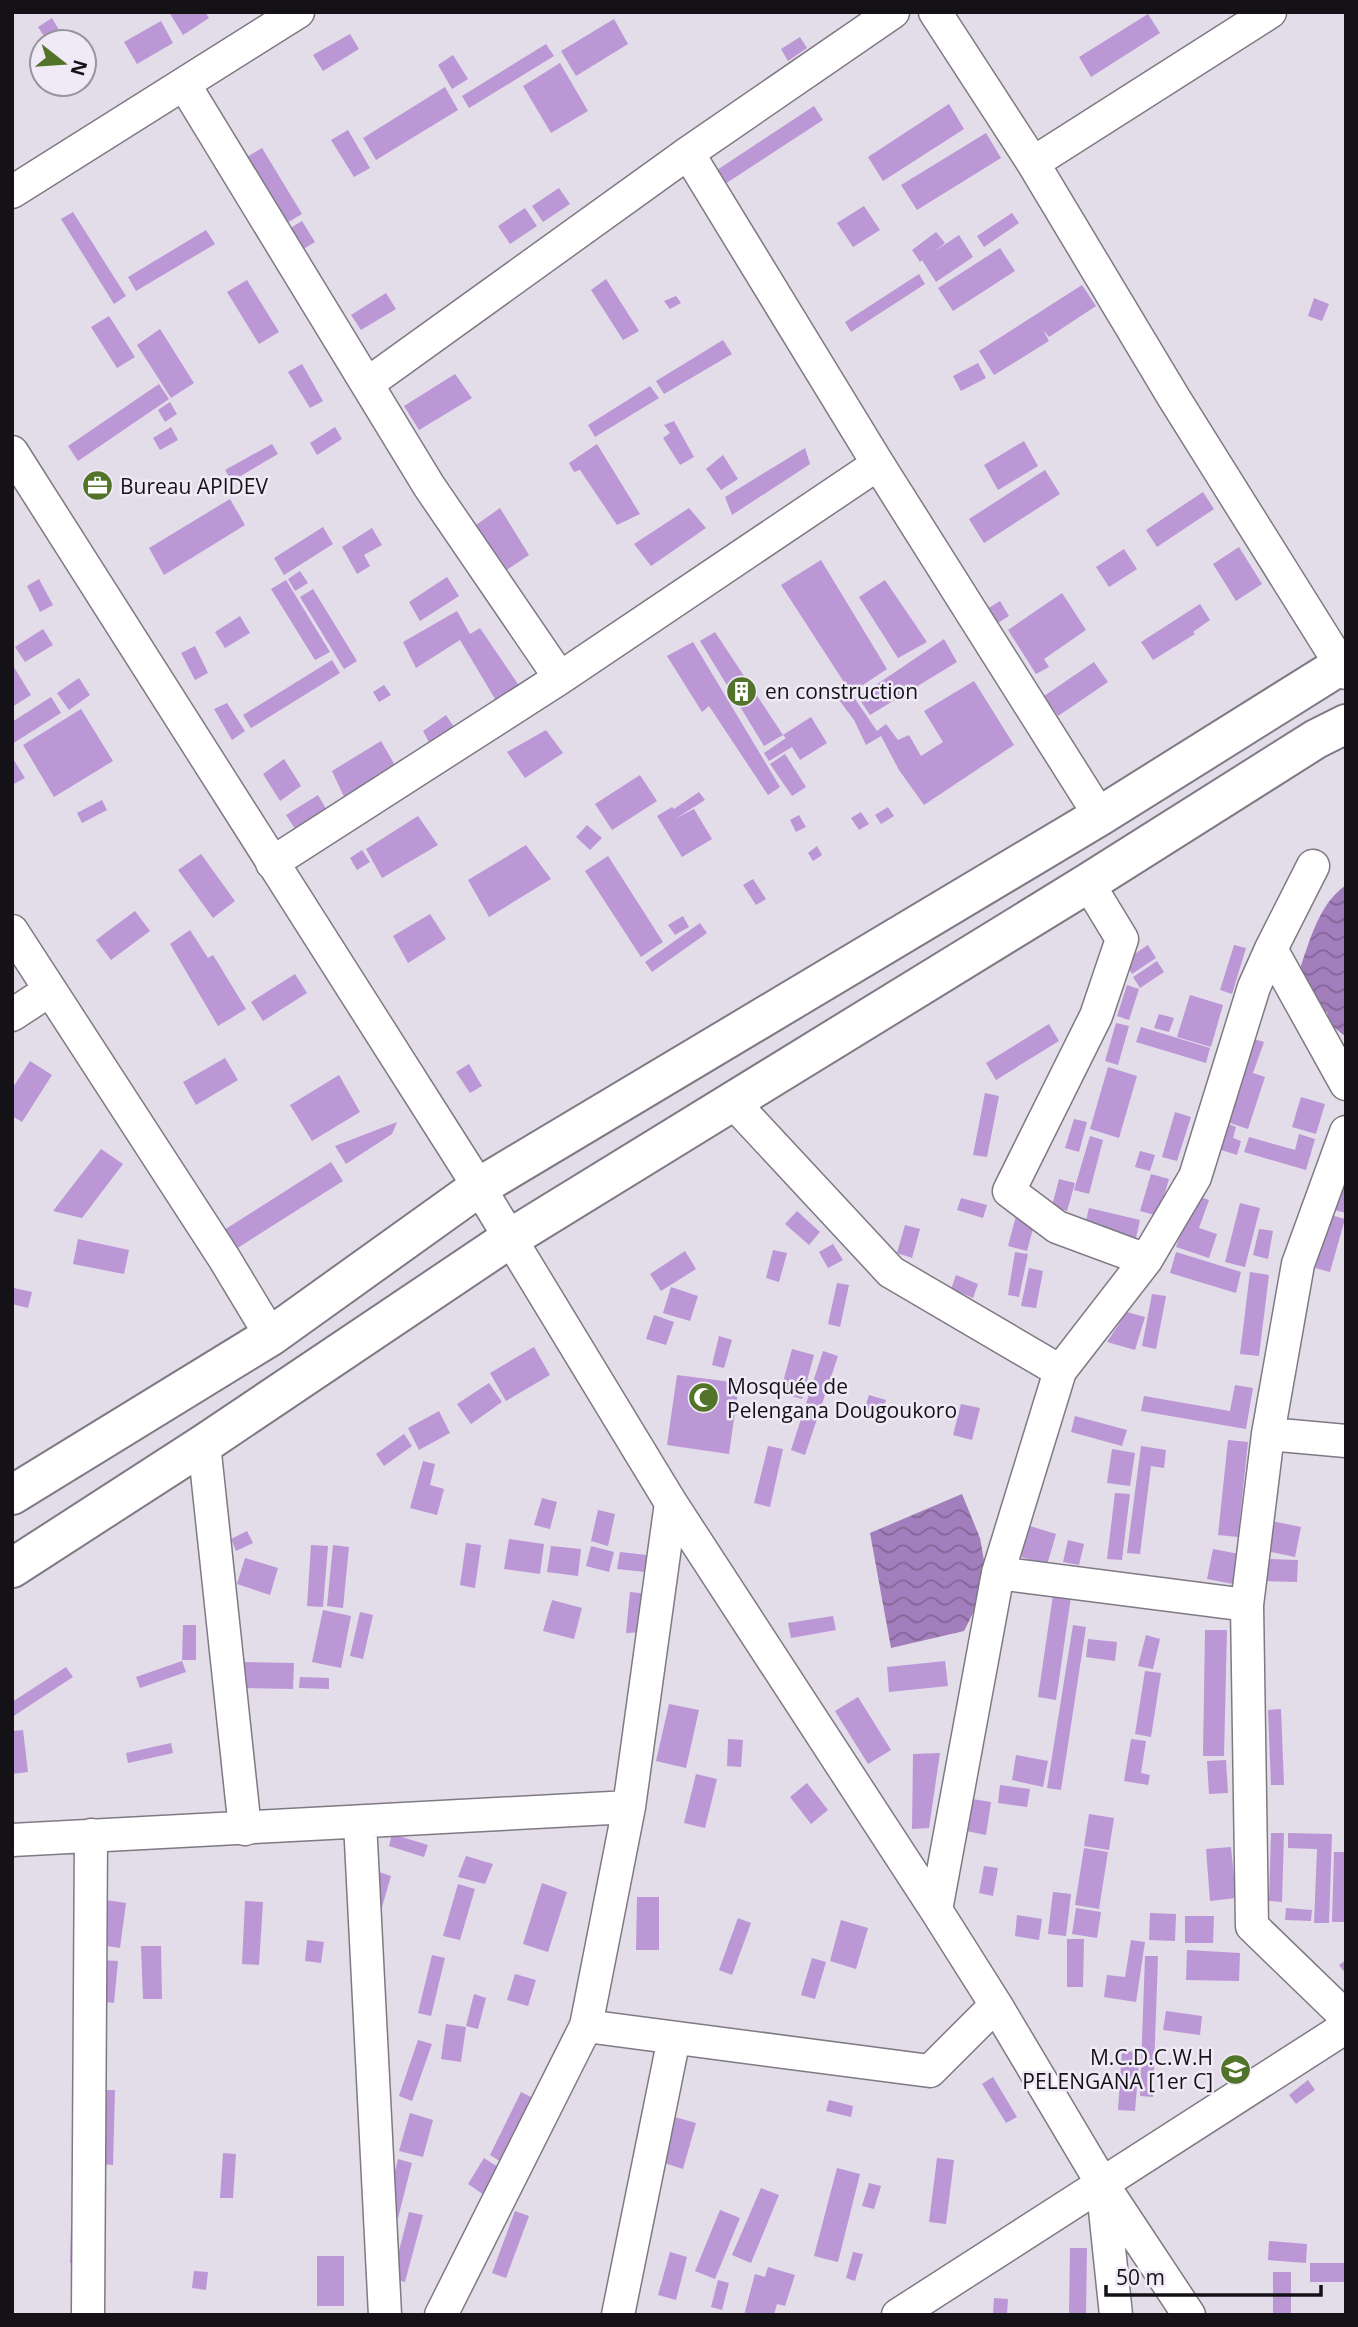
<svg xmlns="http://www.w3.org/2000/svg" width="1358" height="2327" font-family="'Open Sans',sans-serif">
<defs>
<pattern id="water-waves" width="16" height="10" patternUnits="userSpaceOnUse" patternTransform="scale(1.75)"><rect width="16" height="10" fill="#a27ebc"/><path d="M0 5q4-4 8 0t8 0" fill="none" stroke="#836698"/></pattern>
</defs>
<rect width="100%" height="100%" fill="#e3dce9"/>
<path fill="url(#water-waves)" d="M1346,885V1037L1330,1024L1327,1012L1311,1005L1297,977C1309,945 1317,905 1346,885Z
M962,1494L980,1538L988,1583L964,1631L891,1648L870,1533Z"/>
<path fill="#bb97d6" d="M169,12H205L209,18L183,35Z
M1148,14L1160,33L1091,77L1079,57Z
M52,18L66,42H48L38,27Z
M614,19L628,44L576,76L561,51Z
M161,21L173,43L137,64L124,42Z
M350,34L359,49L323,71L313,55Z
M800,37L807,48L788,61L781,49Z
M546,44L554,56L469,108L462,96Z
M453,55L468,79L452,89L438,65Z
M560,63L588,111L551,133L523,86Z
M445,87L458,110L376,160L363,138Z
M949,104L964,129L883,181L868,157Z
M814,106L823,120L725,184L717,170Z
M348,130L370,168L354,177L331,140Z
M986,133L1001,158L917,210L901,185Z
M262,148L302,214L287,223L247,157Z
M559,188L570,204L543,222L532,206Z
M864,206L880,230L853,247L837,223Z
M525,208L537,226L510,244L498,226Z
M73,212L126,296L114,304L61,219Z
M1012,213L1019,223L984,247L977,236Z
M302,221L315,242L302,250L289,229Z
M206,230L215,244L136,291L128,277Z
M936,232L945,243L935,251L959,235L973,257L936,282L922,260L920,262L912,250Z
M1000,248L1015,271L953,311L938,288Z
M919,274L925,284L851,332L845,322Z
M606,279L639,331L623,340L591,290Z
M247,280L279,332L259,344L227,292Z
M1082,285L1096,306L1049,337L1043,330L1049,341L994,375L979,351Z
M386,293L396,309L361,330L351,315Z
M676,296L681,303L670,309L664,301Z
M1314,298L1329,304L1322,321L1308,316Z
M109,316L135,357L117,368L91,327Z
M160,329L194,383L171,398L137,345Z
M723,340L732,354L664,394L656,381Z
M978,363L986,378L961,391L953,376Z
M302,364L323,401L310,408L288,372Z
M455,374L472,398L419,430L404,406Z
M159,384L169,399L78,461L68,446Z
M650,386L659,398L595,437L588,425Z
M170,402L177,414L165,422L158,410Z
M674,421L694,457L680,465L663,438L670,433L664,425Z
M171,427L178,440L160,450L153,438Z
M335,427L342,439L317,455L310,443Z
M1024,441L1038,466L998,490L984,465Z
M272,444L278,454L232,481L225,470Z
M597,444L640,514L617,525L580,470L574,472L569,463Z
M805,448L810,464L732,515L725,497Z
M723,455L738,479L721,490L706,469Z
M1045,470L1060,494L984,543L969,519Z
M1203,492L1214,509L1157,547L1146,530Z
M230,499L245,525L164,575L149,548Z
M500,508L529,555L505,571L476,525Z
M689,508L706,528L651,566L634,544Z
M323,527L333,544L284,575L274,558Z
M372,528L382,545L364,555L370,566L357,574L342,547Z
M1239,547L1262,584L1236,601L1213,564Z
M1124,549L1137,569L1109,587L1096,567Z
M821,560L887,669L851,693L781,585Z
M300,571L308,583L295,591L288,579Z
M447,577L459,596L420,621L409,602Z
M39,579L53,605L40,612L27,586Z
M286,580L330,652L315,660L271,589Z
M885,580L927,642L898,658L859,597Z
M313,589L357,661L344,669L300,597Z
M1062,593L1086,630L1044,659L1049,667L1036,674L1008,630Z
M1000,601L1009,616L996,624L987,609Z
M1200,604L1210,620L1193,632L1195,634L1153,660L1141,642Z
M457,611L470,634L480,628L522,690L498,704L460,640L416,668L403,642Z
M240,616L250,633L225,648L215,632Z
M43,629L53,645L25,662L15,647Z
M715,632L783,735L811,717L827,743L800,760L792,747L769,761L764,753L786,738L783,735L764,746L700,641Z
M944,639L957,662L870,715L858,697Z
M693,642L780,787L768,795L709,706L702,712L667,656Z
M195,646L208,673L195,680L181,653Z
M332,660L340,673L251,728L243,715Z
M1094,662L1108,682L1058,716L1044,696Z
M12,664L31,695L12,707Z
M79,678L90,695L69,710L57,693Z
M974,681L1014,745L924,805L899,770L881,736L866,745L854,720L839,700L851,693L877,731L886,724L898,740L909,735L921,756L943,742L924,711Z
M384,685L391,695L379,702L373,692Z
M51,697L61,713L12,744V722Z
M227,703L245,731L232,740L214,709Z
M81,709L113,761L54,797L23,745Z
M446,715L456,730L431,746L423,731Z
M546,730L563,753L525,778L507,752Z
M381,741L396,767L345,799L332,771Z
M785,754L806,787L792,796L770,764Z
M12,757L25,778L12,785Z
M284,759L301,786L280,801L263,774Z
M640,775L657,801L612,830L595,804Z
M699,792L705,800L675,819L694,809L712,839L682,857L657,816L672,807L674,809Z
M318,795L329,814L299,835L286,815Z
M102,800L107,810L82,823L77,813Z
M888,807L894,816L881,824L875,815Z
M861,812L869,824L859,830L851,818Z
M799,815L806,827L796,832L790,820Z
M418,816L438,845L382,878L366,849Z
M587,825L602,838L590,850L576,837Z
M526,845L551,879L489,917L468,880Z
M817,846L822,855L813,861L808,853Z
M362,850L370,862L357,870L350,858Z
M201,854L235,901L213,918L178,870Z
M608,856L663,942L641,957L585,871Z
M753,879L766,899L756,905L743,885Z
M135,911L150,931L111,960L96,940Z
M430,914L446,939L408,963L393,936Z
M683,916L689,927L675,935L668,925Z
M700,923L707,933L652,972L645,962Z
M190,930L208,958L213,955L246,1009L218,1026L170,944Z
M1148,945L1156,958L1132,974L1124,961Z
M1234,945L1246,948L1232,994L1220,990Z
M1157,961L1164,972L1140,988L1133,977Z
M295,974L307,993L263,1021L251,1002Z
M1127,985L1139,989L1129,1020L1117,1016Z
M1190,995L1223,1005L1211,1047L1177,1037Z
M1159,1014L1174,1018L1169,1032L1154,1028Z
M1116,1023L1129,1026L1118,1065L1105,1061Z
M1049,1024L1059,1041L996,1080L986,1063Z
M1141,1027L1210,1048L1206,1063L1136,1042Z
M1250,1038L1264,1042L1253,1073L1265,1077L1248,1129L1224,1121Z
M225,1058L238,1080L196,1105L183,1082Z
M30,1061L52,1075L22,1122L12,1116V1089Z
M469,1064L482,1086L470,1093L456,1072Z
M1108,1067L1137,1076L1119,1138L1090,1129Z
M339,1075L360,1112L312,1141L290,1105Z
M985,1093L999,1096L987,1157L973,1155Z
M1301,1097L1325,1104L1316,1134L1292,1127Z
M1175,1112L1191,1117L1177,1161L1162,1157Z
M1074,1119L1087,1122L1079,1152L1065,1148Z
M397,1122L392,1134L346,1164L335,1146Z
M1223,1122L1236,1127L1233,1138L1241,1141L1237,1155L1215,1148Z
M1299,1134L1315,1139L1306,1170L1244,1152L1249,1137L1295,1150Z
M1090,1136L1103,1140L1089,1194L1074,1190Z
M101,1149L123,1164L82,1218L53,1211Z
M1140,1151L1155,1155L1150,1171L1135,1167Z
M331,1162L343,1181L236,1249L224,1230Z
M1151,1174L1169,1179L1158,1216L1140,1211Z
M1059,1179L1075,1183L1067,1211L1052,1206Z
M1343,1181L1346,1182V1213L1334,1210Z
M1195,1195L1209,1200L1199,1228L1217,1234L1209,1258L1176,1247Z
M961,1198L987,1205L983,1218L957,1210Z
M1240,1203L1260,1208L1245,1267L1225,1262Z
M1089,1208L1140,1220L1136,1238L1085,1225Z
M797,1211L820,1232L809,1245L785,1224Z
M1331,1215L1345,1219L1330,1272L1315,1268Z
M1016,1216L1035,1221L1027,1251L1008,1246Z
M905,1225L920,1229L912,1258L897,1253Z
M1259,1229L1273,1231L1268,1259L1253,1255Z
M78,1239L129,1250L124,1274L73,1264Z
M833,1244L843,1260L828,1268L819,1252Z
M773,1250L787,1253L779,1282L766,1278Z
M685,1251L696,1269L661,1291L650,1274Z
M1015,1252L1028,1254L1019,1297L1008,1295Z
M1176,1252L1241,1272L1236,1293L1170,1273Z
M1029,1268L1043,1271L1036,1308L1021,1306Z
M1250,1272L1269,1275L1259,1356L1240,1354Z
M956,1275L978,1284L973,1298L951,1289Z
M837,1283L849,1285L840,1327L828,1324Z
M671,1287L698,1296L690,1321L663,1313Z
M14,1288L32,1292L28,1308L12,1304Z
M1152,1294L1166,1296L1156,1349L1142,1346Z
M1127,1312L1145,1317L1135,1350L1107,1342Z
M654,1315L674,1322L666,1345L646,1339Z
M719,1336L732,1340L724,1368L712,1365Z
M534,1347L550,1375L506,1401L490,1373Z
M792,1349L814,1355L802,1399L780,1393Z
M823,1351L838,1356L805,1455L791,1450Z
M677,1375L739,1383L729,1454L667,1445Z
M489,1383L502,1402L471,1424L457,1404Z
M1235,1385L1253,1388L1246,1429L1141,1411L1144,1396L1230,1411Z
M869,1395L886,1400L882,1414L865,1408Z
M961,1404L980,1408L972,1440L953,1435Z
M439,1411L450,1433L419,1450L408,1428Z
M1075,1416L1127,1430L1122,1446L1071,1432Z
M404,1434L412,1446L384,1466L376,1454Z
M1228,1440L1248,1442L1238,1537L1218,1535Z
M768,1446L783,1449L770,1507L754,1503Z
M1141,1446L1166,1450L1164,1468L1151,1466L1140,1554L1127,1553Z
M1112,1449L1135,1453L1130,1486L1107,1483Z
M423,1461L435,1464L430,1485L444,1489L437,1515L410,1508Z
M1115,1493L1130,1494L1122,1560L1107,1559Z
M542,1498L557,1502L550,1529L534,1525Z
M598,1510L615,1514L608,1546L591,1541Z
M1272,1521L1301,1527L1295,1557L1266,1551Z
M1030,1526L1056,1534L1047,1565L1021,1557Z
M247,1531L253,1543L236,1551L231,1539Z
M509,1539L544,1544L540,1574L504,1569Z
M1068,1540L1084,1544L1079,1565L1063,1562Z
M466,1543L481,1545L475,1588L460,1585Z
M311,1545L328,1546L323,1607L307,1606Z
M333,1545L349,1547L343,1608L327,1606Z
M551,1546L581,1549L578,1576L547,1572Z
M591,1546L614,1552L609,1572L586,1566Z
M1213,1549L1239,1554L1233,1584L1207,1579Z
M620,1552L647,1555L645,1572L617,1569Z
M245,1558L278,1568L270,1595L237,1584Z
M1267,1559L1298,1560L1297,1582L1266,1581Z
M630,1592L649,1594L642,1632L626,1633Z
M1053,1595L1071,1597L1056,1700L1038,1697Z
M552,1600L582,1608L574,1639L543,1631Z
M323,1610L351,1616L341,1668L312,1662Z
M360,1612L373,1615L363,1659L350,1656Z
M833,1616L836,1630L791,1638L788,1623Z
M183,1625H196V1660H182Z
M1073,1625L1086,1627L1061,1790L1047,1788Z
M1205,1630H1227L1224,1756H1203Z
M1146,1635L1160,1639L1153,1669L1138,1666Z
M1088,1639L1117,1642L1115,1661L1086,1657Z
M182,1661L186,1672L140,1688L136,1677Z
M945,1661L948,1686L889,1692L887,1667Z
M243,1662L294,1663L293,1689L243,1688Z
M66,1667L73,1677L12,1717V1702Z
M1145,1671L1161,1673L1151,1737L1135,1734Z
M300,1677L329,1678V1689L299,1688Z
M858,1697L891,1750L868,1764L835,1711Z
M669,1704L699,1710L686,1768L656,1761Z
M1281,1709L1284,1785H1271L1268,1710Z
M23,1730L28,1772L12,1774V1731Z
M728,1739L743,1740L741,1767L727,1766Z
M1131,1739L1146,1741L1141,1773L1150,1775L1148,1785L1124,1781Z
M171,1743L173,1753L128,1763L126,1753Z
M940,1753L929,1828L912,1829L913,1754Z
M1016,1755L1048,1761L1043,1787L1012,1780Z
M1226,1760L1228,1793L1209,1794L1207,1761Z
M696,1774L717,1779L705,1828L684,1823Z
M807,1783L828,1810L811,1824L790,1797Z
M1000,1785L1030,1789L1027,1807L998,1803Z
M966,1798L991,1802L986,1835L961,1830Z
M1089,1814L1114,1818L1109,1850L1084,1846Z
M1271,1833H1284L1282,1902L1269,1901Z
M1288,1833L1332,1834L1329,1923H1314L1317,1849L1288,1848Z
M392,1834L428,1845L424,1857L389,1846Z
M1231,1847L1236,1898L1210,1901L1206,1849Z
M1084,1848L1108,1852L1099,1909L1075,1905Z
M1334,1852H1346V1922H1332Z
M466,1856L493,1864L485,1884L458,1877Z
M984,1866L998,1868L993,1896L979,1893Z
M379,1872L391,1876L378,1921L365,1917Z
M542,1883L567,1892L548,1952L523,1944Z
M458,1884L475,1889L460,1940L443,1936Z
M1053,1892L1071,1894L1066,1936L1048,1934Z
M637,1897H659V1950H636Z
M106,1900L126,1903L120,1948L100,1945Z
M245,1901L263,1902L259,1965L242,1964Z
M1076,1908L1101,1912L1097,1938L1072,1934Z
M1286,1908L1312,1910L1311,1921L1285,1920Z
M1150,1913L1176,1914L1175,1941L1149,1940Z
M1017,1915L1042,1919L1039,1940L1015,1936Z
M1185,1916H1214L1213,1943H1185Z
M738,1918L751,1923L732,1975L719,1970Z
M841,1920L868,1928L856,1969L830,1961Z
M1067,1939H1084L1083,1987H1067Z
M307,1940L324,1942L321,1963L305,1961Z
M1131,1940L1145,1942L1136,2002L1104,1997L1107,1975L1125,1977Z
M141,1946H161L162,1999H143Z
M1187,1950L1240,1953L1239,1981L1186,1980Z
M432,1955L445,1958L431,2016L418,2013Z
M1145,1956H1158L1153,2097L1140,2096Z
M812,1958L826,1962L815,1999L801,1995Z
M102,1960L118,1961L114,2003L97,2001Z
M1346,1960V1974L1339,1965Z
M515,1974L536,1980L528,2006L507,2000Z
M474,1994L486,1998L478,2029L466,2026Z
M1166,2011L1202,2016L1200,2035L1163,2030Z
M446,2024L466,2027L461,2062L441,2059Z
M418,2040L432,2044L412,2101L399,2096Z
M1122,2051L1140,2052L1135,2111L1118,2110Z
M993,2077L1017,2117L1006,2123L982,2084Z
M1308,2080L1315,2090L1296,2104L1289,2095Z
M101,2090H115L113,2165L99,2164Z
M521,2092L535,2099L503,2163L490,2155Z
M829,2100L853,2106L851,2117L826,2111Z
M410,2113L433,2120L423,2157L399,2151Z
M671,2116L696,2123L683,2169L658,2161Z
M223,2153L236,2154L233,2198H220Z
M484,2158L501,2169L484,2195L468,2184Z
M937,2158L954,2160L946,2224L929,2222Z
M398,2159L412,2163L398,2218L384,2215Z
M837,2168L860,2174L838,2262L814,2256Z
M869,2183L881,2186L874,2209L862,2206Z
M761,2188L779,2195L751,2263L732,2255Z
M720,2210L740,2218L715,2279L695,2271Z
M515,2211L529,2216L506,2278L492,2273Z
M409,2212L423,2215L405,2282L392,2278Z
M71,2227H85L84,2263H70Z
M1269,2241L1307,2244L1306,2263L1268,2260Z
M1070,2248H1087L1086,2315H1069Z
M670,2252L687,2257L676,2300L658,2295Z
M853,2252L863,2254L855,2281L846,2278Z
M317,2256H344V2306H317Z
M1310,2263H1346V2282H1310Z
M768,2267L795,2275L785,2306L777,2304L774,2315H744L755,2274L765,2277Z
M194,2271L208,2272L206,2290L192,2288Z
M1273,2272H1291V2315H1273Z
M718,2280L729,2283L722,2310L711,2307Z
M994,2298L1008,2299L1007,2315H993Z"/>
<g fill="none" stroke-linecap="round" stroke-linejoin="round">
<defs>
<path id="street" d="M935,12L1033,163L1174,398L1346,673
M184,84L429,486L560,678
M688,153L878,464L1100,816
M1033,163L1270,12
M12,192L298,12
M367,384L688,153L893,12
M12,452L479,1187L671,1503L936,1910L996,2005L1103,2185L1189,2315
M272,863L560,678L878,464
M1088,883L1122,939L1096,1016L1009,1191L1057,1227L1146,1260
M12,931L224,1258L271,1336
M1271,949L1346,1084
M12,1015L50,990
M732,1101L891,1272L1060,1371
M1346,1132L1298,1264L1268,1434L1247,1605L1252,1926L1346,2017
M1268,1434L1346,1441
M204,1444L245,1829
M998,1573L1247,1605
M360,1822L385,2315
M12,1840L629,1807
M936,1910L998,1573L1060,1371L1146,1260L1195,1177L1254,987L1271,949L1313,866
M586,2026L930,2071L996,2005
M1103,2191L1116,2315
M88,2315L91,1835
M441,2315L586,2026L629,1807L671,1503
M618,2315L674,2038
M898,2315L1346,2027"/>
<path id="highway" d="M12,1495L271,1336L479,1187L1100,816L1346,662
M12,1568L204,1444L509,1239L1088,883L1316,739L1346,724"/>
</defs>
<use href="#street" stroke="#7f7984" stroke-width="35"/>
<use href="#highway" stroke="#7f7984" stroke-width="42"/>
<use href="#street" stroke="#fff" stroke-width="32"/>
<use href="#highway" stroke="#fff" stroke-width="38"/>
</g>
<defs>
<symbol id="office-disc" viewBox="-11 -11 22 22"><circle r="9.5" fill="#52732a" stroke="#f0eaf6"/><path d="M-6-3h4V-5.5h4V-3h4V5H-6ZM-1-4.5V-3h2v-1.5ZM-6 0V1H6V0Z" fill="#fff"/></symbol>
<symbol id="building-disc" viewBox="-11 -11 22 22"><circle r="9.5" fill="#52732a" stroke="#f0eaf6"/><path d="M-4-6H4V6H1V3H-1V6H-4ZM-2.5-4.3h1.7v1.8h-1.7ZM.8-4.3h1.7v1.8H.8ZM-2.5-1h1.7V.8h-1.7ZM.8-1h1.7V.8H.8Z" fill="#fff"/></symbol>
<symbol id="mosque-disc" viewBox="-11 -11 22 22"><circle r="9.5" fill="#52732a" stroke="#f0eaf6"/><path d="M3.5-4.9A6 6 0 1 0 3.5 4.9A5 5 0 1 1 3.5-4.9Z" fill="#fff"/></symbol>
<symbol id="school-disc" viewBox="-11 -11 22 22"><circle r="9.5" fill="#52732a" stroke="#f0eaf6"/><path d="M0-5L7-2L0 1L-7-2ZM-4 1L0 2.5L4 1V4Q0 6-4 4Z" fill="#fff"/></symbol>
</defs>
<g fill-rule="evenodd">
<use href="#office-disc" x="80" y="468" width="35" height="35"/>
<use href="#building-disc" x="724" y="674" width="35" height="35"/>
<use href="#mosque-disc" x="686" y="1380" width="35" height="35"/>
<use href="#school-disc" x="1218" y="2052" width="35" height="35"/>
</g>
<g text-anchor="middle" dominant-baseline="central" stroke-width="5" stroke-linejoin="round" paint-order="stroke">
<g font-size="21" fill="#151217" stroke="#f0eaf6" text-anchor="start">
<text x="120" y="486">Bureau APIDEV</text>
<text x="765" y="691">en construction</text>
<text x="727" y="1386">Mosquée de<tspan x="727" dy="24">Pelengana Dougoukoro</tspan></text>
<text x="1213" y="2057" text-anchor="end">M.C.D.C.W.H<tspan x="1213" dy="24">PELENGANA [1er C]</tspan></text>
</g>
</g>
<rect width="1358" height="2327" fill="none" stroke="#151217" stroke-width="28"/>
<g transform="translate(63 63) rotate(107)"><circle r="33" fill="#f0eaf6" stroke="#98949d" stroke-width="2"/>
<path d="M0-5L12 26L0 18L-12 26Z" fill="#52732a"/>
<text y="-10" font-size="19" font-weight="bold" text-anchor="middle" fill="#151217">N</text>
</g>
<path d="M1106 2285v10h215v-10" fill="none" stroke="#151217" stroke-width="3.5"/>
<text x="1116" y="2285" font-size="21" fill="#151217" stroke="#f0eaf6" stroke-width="5" paint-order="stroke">50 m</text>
</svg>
